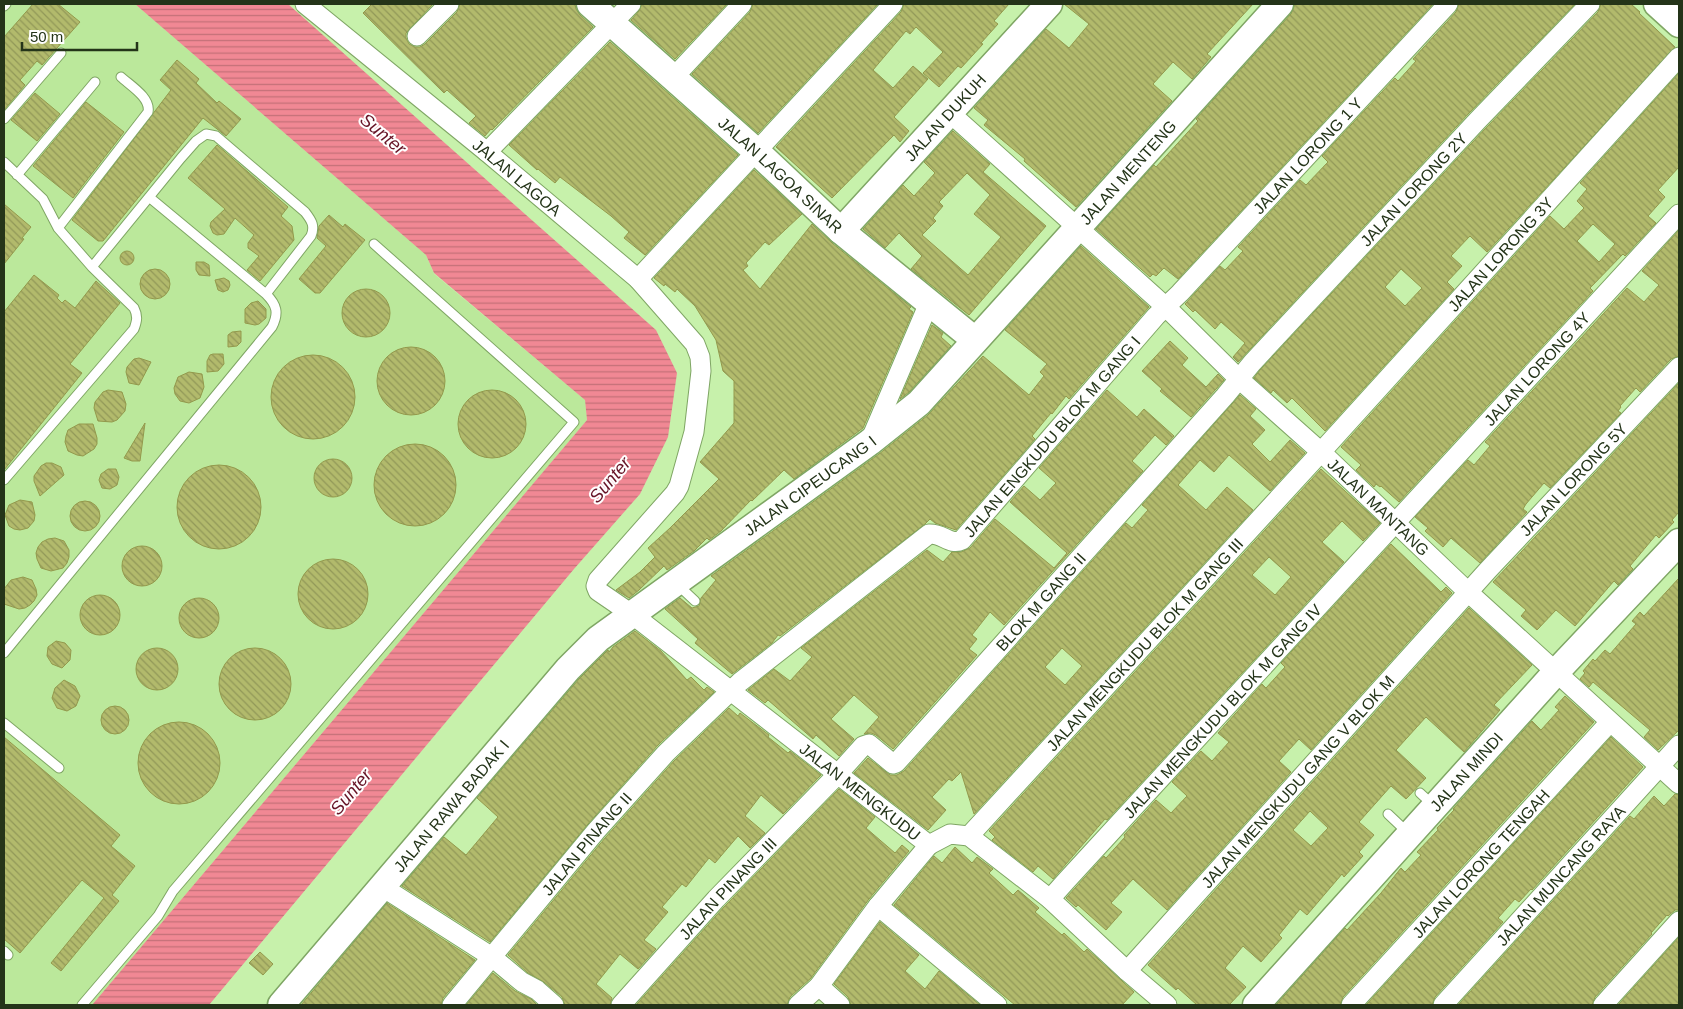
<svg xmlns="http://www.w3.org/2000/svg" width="1683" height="1009" font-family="Arial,sans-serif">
<defs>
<pattern id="water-rules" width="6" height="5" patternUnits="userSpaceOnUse" patternTransform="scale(1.25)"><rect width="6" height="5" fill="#f18894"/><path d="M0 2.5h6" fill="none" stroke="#c37078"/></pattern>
<pattern id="building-back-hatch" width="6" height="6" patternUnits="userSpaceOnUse" patternTransform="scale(1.25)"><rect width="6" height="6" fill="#b2ba6c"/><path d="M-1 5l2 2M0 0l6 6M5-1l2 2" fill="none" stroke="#919858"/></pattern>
</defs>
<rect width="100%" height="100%" fill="#c7f1ab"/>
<path fill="#bbe89b" d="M4,4H135L426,255L434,274L585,400L587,420L92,1005H4Z"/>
<path fill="url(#water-rules)" d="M135,4H288L656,330L677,373L668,437L640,494L574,569L209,1005H92L587,420L585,400L434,273L426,255Z"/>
<path fill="url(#building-back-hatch)" stroke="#93994c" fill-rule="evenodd" d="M33,4H58L80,22L42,65L37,61L20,80L25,85L4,110V37Z
M372,4H433L406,33V38L409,44L415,47H420L425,44L457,12L460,4H575L576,9L580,15L593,27L492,130L491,129L485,136L469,123L476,116L447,90L444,93L363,13Z
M642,4H727L675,59L631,20L639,11Z
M753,4H878L758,133L692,74L750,12Z
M904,4H1009L994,21L998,24L981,43L983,44L961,68L958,66L939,87L923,73L943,52L916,27L910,34L906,31L873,70L893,88L913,66L928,79L894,117L909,131L900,142L894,135L832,198L776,147L901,12Z
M1064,4H1253L1207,54L1211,57L1192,79L1173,62L1153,84L1172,101L1076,207L1024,161L1025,159L984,125L988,120L974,108L1046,29L1069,48L1089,24Z
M1295,4H1433L1178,279L1164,268L1156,276L1153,274L1150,277L1096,229L1154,165L1156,167L1198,121L1196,119L1291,14Z
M1459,4H1575L1469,113L1238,362L1233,357L1245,343L1221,322L1215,329L1195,310L1193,312L1185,304L1220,266L1225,270L1243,251L1238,247L1300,180L1306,185L1328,162L1322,156L1395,78L1398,81L1416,61L1413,59L1456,12Z
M1601,4H1631L1640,12L1639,13L1675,47L1487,252L1470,236L1451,256L1462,266L1447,282L1454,289L1325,431L1292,398L1287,403L1273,390L1271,393L1254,378L1260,370L1485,129L1598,12ZM1401,269L1422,288L1405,306L1385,287Z
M610,42L738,155L645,255L624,238L629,232L611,216L560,177L555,183L538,169L537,170L509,145Z
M177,60L199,79L196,83L217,103L219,101L241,119L226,136L203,118L103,241H98L72,220L171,90L160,80Z
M1679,73V167L1658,190L1665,197L1648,216L1656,223L1625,256L1623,254L1590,288L1593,291L1399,502L1381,486L1380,487L1376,484L1374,487L1356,470L1361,465L1341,447L1550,216L1564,229L1584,208L1577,201L1587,189L1580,183ZM1593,224L1615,244L1599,262L1577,241Z
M35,93L60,114L37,141L11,120Z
M86,102L124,132L73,198L33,166Z
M953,131L990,164L983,172L1046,226L969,315L911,269L922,256L899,233L885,248L863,229L903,185L914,196L935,173L924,162ZM967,173L990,195L974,214L1001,237L968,275L922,235L936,221L933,218L943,206L939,202Z
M217,145L288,207L281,216L292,226L294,240L260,281L247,270L259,256L248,248V243L254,235L235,218L224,234L217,235L213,233L210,226L211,222L225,209L188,178Z
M754,170L802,214L769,245L765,242L746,263L748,266L743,270L760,289L812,224L832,243L911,307L909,309L913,312L863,428L794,479L784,470L752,501L751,500L721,531L709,540L707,538L694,551L667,570L664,566L639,590L629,598L616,590L640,572L655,557L648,548L670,528L719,479L700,462L734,423V381L723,371L716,340L695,306L677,289L675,292L665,284L664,286L654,278Z
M4,204L31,227L22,238L24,239L4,264Z
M329,215L343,227L345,224L365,240L320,293H315L299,279L326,246L317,238L319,226Z
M1679,230V356L1671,359L1640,392L1636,388L1620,406L1621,407L1618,411L1621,413L1550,488L1544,483L1526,504L1523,509L1527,512L1480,563L1451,538L1443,547L1425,531L1428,528L1415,517L1468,460L1474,465L1490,446L1485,442L1627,288L1644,302L1659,285L1642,271Z
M1081,246L1149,307L1069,399L1066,396L1052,414L1051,413L1032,436L1035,439L956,530L935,523L930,519L925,524L780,636L778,635L772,643L732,674L695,643L698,639L665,609L680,598L692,608L699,606L701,598L716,580L711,576L879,454L928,415L983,356L1029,395L1044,376L1040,372L1047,364L1005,330Z
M120 258a7 7 0 1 1 14 0a7 7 0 1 1-14 0Z
M196,262H204L209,265L210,276L199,275L196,270Z
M140 284a15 15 0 1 1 30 0a15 15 0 1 1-30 0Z
M34,275L59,295L57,298L62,303L65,300L75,308L96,281L120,303L70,364L82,373L4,470V312Z
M224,278L229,281L230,285L228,290L223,292L218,290L215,280Z
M342 313a24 24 0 1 1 48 0a24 24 0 1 1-48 0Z
M258,301L266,309V318L259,324L255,325L245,323V309L251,303Z
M932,325L943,333L941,337L951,346L909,392L900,399Z
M241,331V342L237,346L228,347V335L232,332Z
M1170,341L1188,358L1182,365L1206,387L1218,374L1224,380L1191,417L1160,391L1162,389L1142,371Z
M377 381a34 34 0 1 1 68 0a34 34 0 1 1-68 0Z
M213,354H223L224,364L218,371L207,372V361L210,355Z
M271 397a42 42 0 1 1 84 0a42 42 0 1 1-84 0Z
M139,358L151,362L139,385L129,383L126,372L127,367L134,359Z
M189,372L202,374L204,387L200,398L189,403L180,401L175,394L174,388L178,377Z
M1679,383V512L1672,520L1674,522L1659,538L1656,535L1630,566L1633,569L1618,585L1614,581L1575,626L1556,610L1537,630L1521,616L1526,610L1493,582Z
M108,390L122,392L126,404L125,411L117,420L112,422L98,421L94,408L95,402L103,392Z
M1107,390L1137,417L1144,409L1174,436L1166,445L1155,435L1132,461L1143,471L1004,625L990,612L972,635L977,639L969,649L977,655L893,749L876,735L871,733L864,734L879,717L854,695L831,719L854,739L839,756L816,735L813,739L768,700L765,703L748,690L774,669L790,681L812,657L801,648L927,550L943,562L952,552H961L970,548L995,519L1054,568L1067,553L1010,502L1024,486L1040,500L1056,483L1039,468Z
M458 424a34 34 0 1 1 68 0a34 34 0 1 1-68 0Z
M1240,395L1256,409L1250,416L1265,430L1252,444L1270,462L1290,440L1305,453L1270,491L1229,455L1214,472L1200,460L1178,485L1206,510L1227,487L1253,510L974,814L961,772L952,781L949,779L932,797L946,810L928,830L854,773L868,758L890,775H897L904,771L1126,523L1132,528L1148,510L1142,505ZM1062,648L1082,666L1065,685L1045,667Z
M145,423L140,461H132L124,458Z
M79,424H93L97,438V444L94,449L83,456L77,455L68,451L65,442L66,436L68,430Z
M374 485a41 41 0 1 1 82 0a41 41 0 1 1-82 0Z
M314 478a19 19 0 1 1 38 0a19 19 0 1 1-38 0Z
M46,463H52L61,467L64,475L40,496L34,481V476L41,466Z
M177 507a42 42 0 1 1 84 0a42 42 0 1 1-84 0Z
M108,469H116L119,477L117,485L110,489L102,488L99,480L101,474Z
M1321,469L1380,523L1363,541L1342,521L1322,542L1344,562L1107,820L1105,819L1053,879L1038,866L1033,872L992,840L995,837L989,831ZM1269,557L1291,577L1275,595L1252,575Z
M20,500L32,502L35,515L34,521L28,528L20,530L14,529L9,526L5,515L9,505Z
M70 516a15 15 0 1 1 30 0a15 15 0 1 1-30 0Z
M55,538L64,541L69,550V557L67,563L63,568L51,571L41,568L37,559L36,553L38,547L42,542L48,539Z
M1391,544L1441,592L1446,587L1452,593L1311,750L1299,739L1279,761L1291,772L1167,910L1133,879L1111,903L1122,912L1106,930L1078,905L1076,907L1066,898L1104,856L1106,858L1125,837L1124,835L1156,800L1171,813L1187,796L1172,782L1201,751L1212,761L1229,742L1218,733L1262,684L1266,688L1285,667L1281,663Z
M122 566a20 20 0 1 1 40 0a20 20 0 1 1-40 0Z
M298 594a35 35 0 1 1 70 0a35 35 0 1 1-70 0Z
M23,577L32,580L36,589L37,595L34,601L30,605L25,608L19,609L4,604V589L11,580Z
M1679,578V730L1658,750L1644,737L1650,730L1593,682L1589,687L1580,679L1585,673L1583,671L1593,659L1595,661L1605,650L1610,654L1636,624L1632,621L1640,612L1644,616Z
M80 615a20 20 0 1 1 40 0a20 20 0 1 1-40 0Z
M179 618a20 20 0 1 1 40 0a20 20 0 1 1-40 0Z
M1469,608L1532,665L1494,705L1500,710L1464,752L1426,717L1396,750L1426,778L1406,799L1391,786L1359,822L1374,835L1359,852L1363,856L1344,877L1342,874L1307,915L1300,909L1279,935L1282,938L1261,962L1243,946L1225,968L1246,987L1229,1005H1197L1178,988L1176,990L1148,965ZM1310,811L1328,828L1311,846L1293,830Z
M635,631L661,651L687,680L691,677L704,690L707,687L714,692L658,745L588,824L490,942L402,886L444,837L466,855L498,817L477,798L579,679L608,650L609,652L613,647Z
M56,641L65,643L71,650L70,660L62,668L52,664L47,656L48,647Z
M136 669a21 21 0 1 1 42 0a21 21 0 1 1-42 0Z
M219 684a36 36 0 1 1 72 0a36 36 0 1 1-72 0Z
M64,680L75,686L80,696L76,706L67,711L57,708L52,698L55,688Z
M1565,696L1594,722L1343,997L1340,1005H1276L1345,928L1347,930L1381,893L1401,868L1405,872L1421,855L1417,852L1438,830L1437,828L1454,810L1453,809L1532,721L1541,730L1559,710L1555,707Z
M101 720a14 14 0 1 1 28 0a14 14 0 1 1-28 0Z
M729,708L738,716L740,713L769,735L768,737L788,753L790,751L821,775L783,814L761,795L745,816L765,833L750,848L738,836L715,863L709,858L686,887L682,884L662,907L668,912L644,940L656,949L638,969L620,954L596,984L612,998L610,1005H565L562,997L544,982L528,973L508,955L605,838L674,761Z
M138 763a41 41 0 1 1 82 0a41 41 0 1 1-82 0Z
M4,737L120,835L111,846L135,866L112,895L119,901L61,971L51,963L104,898L82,880L20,953L4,939Z
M1611,737L1643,767L1532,890L1531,889L1519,902L1515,899L1498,918L1503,922L1435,997L1432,1005H1366Z
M839,789L875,817L866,828L895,853L902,845L909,851L869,899L811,978L790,997L787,1005H636L724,907Z
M1675,794L1679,795V910H1675L1668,916L1667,915L1651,933L1652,934L1595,997L1592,1005H1458L1630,816L1634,819L1654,796L1664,806Z
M955,847L972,863L977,857L993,869L989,873L1013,895L1018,890L1039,908L1035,912L1062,935L1064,933L1084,952L1087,949L1134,992L1122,1005H1015L894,905L934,856L942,863Z
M387,903L475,960L443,998L441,1005H301Z
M880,922L919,955L905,971L925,989L939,971L980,1005H851L848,997L834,984Z
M1679,937V1005H1618Z
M260,952L273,964L263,975L249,963Z
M493,973L515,991L531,999L537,1005H466Z"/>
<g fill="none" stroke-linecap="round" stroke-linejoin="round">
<defs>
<path id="lane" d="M4,6L6,4
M4,119L61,53
M4,162L43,199L58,228L92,267L134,308C138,316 137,321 134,329L4,480
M17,175L95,82
M58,228L148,112C151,98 131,86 121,77
M92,267L181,158L196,141L206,134L216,136L305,212C312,221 315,226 311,236L266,294
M678,585L695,601
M4,653L272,327C279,313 277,305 266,294L149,197
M4,723L59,768
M1420,793L1433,805
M1388,814L1408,833
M4,951L8,955
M82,1005L158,916L173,891L574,422L374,244"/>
<g id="street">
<path id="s1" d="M305,4L487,152L638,279L695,344L700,357L701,371L694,432L679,486L675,493L598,580L596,586L598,591L633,615L929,845L950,834L969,836L1050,899L1127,971L1167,1005"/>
<path d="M417,36L449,4"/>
<path d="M674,77L742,4"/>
<path id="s2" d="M950,113L1166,307L1239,379L1321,452L1468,592L1679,784"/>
<path d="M487,152L631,4"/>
<path d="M638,279L893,4"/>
<path d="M870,441L929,303"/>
<path id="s3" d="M969,836L1321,452L1679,57"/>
<path d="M381,886L492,957L522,982L537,990L554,1005"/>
<path id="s4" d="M1050,899L1066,881L1679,214"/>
<path d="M878,906L997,1005"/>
<path id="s5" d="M1127,971L1488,570L1679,367"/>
<path d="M819,986L840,1005"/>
<path id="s6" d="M452,1005L596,831L666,753L740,682L929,534C943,533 950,546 962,540L1156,316L1180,293L1448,4"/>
<path id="s7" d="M621,1005L716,899L837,775L863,746L869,744L893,764L896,763L1225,396L1252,363L1477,121L1590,4"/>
<path d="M798,1005L819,986L878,906L929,845"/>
<path id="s8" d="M1351,1005L1610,722"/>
<path id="s9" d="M1443,1005L1679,745"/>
<path d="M1603,1005L1679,921"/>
</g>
<g id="secondary">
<path id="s10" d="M590,4L756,151L841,231L975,340"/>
<path d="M1657,4L1679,24"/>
<path id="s11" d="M841,231L1049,4"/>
<path id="s12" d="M281,1005L568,669L598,639L870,442L919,403L1280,4"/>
<path id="s13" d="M1256,1005L1557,671L1679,542"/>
</g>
</defs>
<use href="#lane" stroke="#7fa664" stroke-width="11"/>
<use href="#street" stroke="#7fa664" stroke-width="21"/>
<use href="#secondary" stroke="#7fa664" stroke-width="29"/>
<use href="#lane" stroke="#fff" stroke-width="9"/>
<use href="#street" stroke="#fff" stroke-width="19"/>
<use href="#secondary" stroke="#fff" stroke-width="26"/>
</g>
<g text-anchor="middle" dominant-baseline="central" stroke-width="4" stroke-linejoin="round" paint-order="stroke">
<g font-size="16" fill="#243419" stroke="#fff">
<text stroke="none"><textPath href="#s11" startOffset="154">JALAN DUKUH</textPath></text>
<text stroke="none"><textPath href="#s6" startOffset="1225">JALAN LORONG 1 Y</textPath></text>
<text stroke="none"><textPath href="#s12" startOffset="1194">JALAN MENTENG</textPath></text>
<text stroke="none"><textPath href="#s10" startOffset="256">JALAN LAGOA SINAR</textPath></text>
<text stroke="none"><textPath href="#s1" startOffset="274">JALAN LAGOA</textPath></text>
<text stroke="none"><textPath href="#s7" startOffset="1168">JALAN LORONG 2Y</textPath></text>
<text stroke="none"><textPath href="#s3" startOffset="788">JALAN LORONG 3Y</textPath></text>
<text stroke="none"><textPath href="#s4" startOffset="720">JALAN LORONG 4Y</textPath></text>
<text stroke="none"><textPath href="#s6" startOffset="845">JALAN ENGKUDU BLOK M GANG I</textPath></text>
<text stroke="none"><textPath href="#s5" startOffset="664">JALAN LORONG 5Y</textPath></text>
<text stroke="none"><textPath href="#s12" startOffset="746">JALAN CIPEUCANG I</textPath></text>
<text stroke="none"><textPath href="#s2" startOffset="582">JALAN MANTANG</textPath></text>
<text stroke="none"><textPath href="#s7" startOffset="612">BLOK M GANG II</textPath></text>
<text stroke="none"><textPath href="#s3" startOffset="260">JALAN MENGKUDU BLOK M GANG III</textPath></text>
<text stroke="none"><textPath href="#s4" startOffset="255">JALAN MENGKUDU BLOK M GANG IV</textPath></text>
<text stroke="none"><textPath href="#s13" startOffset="314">JALAN MINDI</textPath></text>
<text stroke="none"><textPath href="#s5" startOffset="255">JALAN MENGKUDU GANG V BLOK M</textPath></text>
<text stroke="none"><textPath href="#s1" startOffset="1130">JALAN MENGKUDU</textPath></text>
<text stroke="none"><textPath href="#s12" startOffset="262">JALAN RAWA BADAK I</textPath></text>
<text stroke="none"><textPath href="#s6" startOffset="210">JALAN PINANG II</textPath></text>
<text stroke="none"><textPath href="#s8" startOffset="192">JALAN LORONG TENGAH</textPath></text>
<text stroke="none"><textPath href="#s9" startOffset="175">JALAN MUNCANG RAYA</textPath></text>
<text stroke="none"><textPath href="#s7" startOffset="158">JALAN PINANG III</textPath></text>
</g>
<g font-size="18" font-style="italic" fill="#671527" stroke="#fff">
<text transform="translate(383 134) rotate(40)">Sunter</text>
<text transform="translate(610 480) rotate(-50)">Sunter</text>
<text transform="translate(351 792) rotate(-50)">Sunter</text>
</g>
</g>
<rect width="1683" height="1009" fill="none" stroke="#243419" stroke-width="10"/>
<path d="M22 42v8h115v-8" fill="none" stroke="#243419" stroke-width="2.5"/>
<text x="30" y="42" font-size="15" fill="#243419" stroke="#ffffff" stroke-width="4" paint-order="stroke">50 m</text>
</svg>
